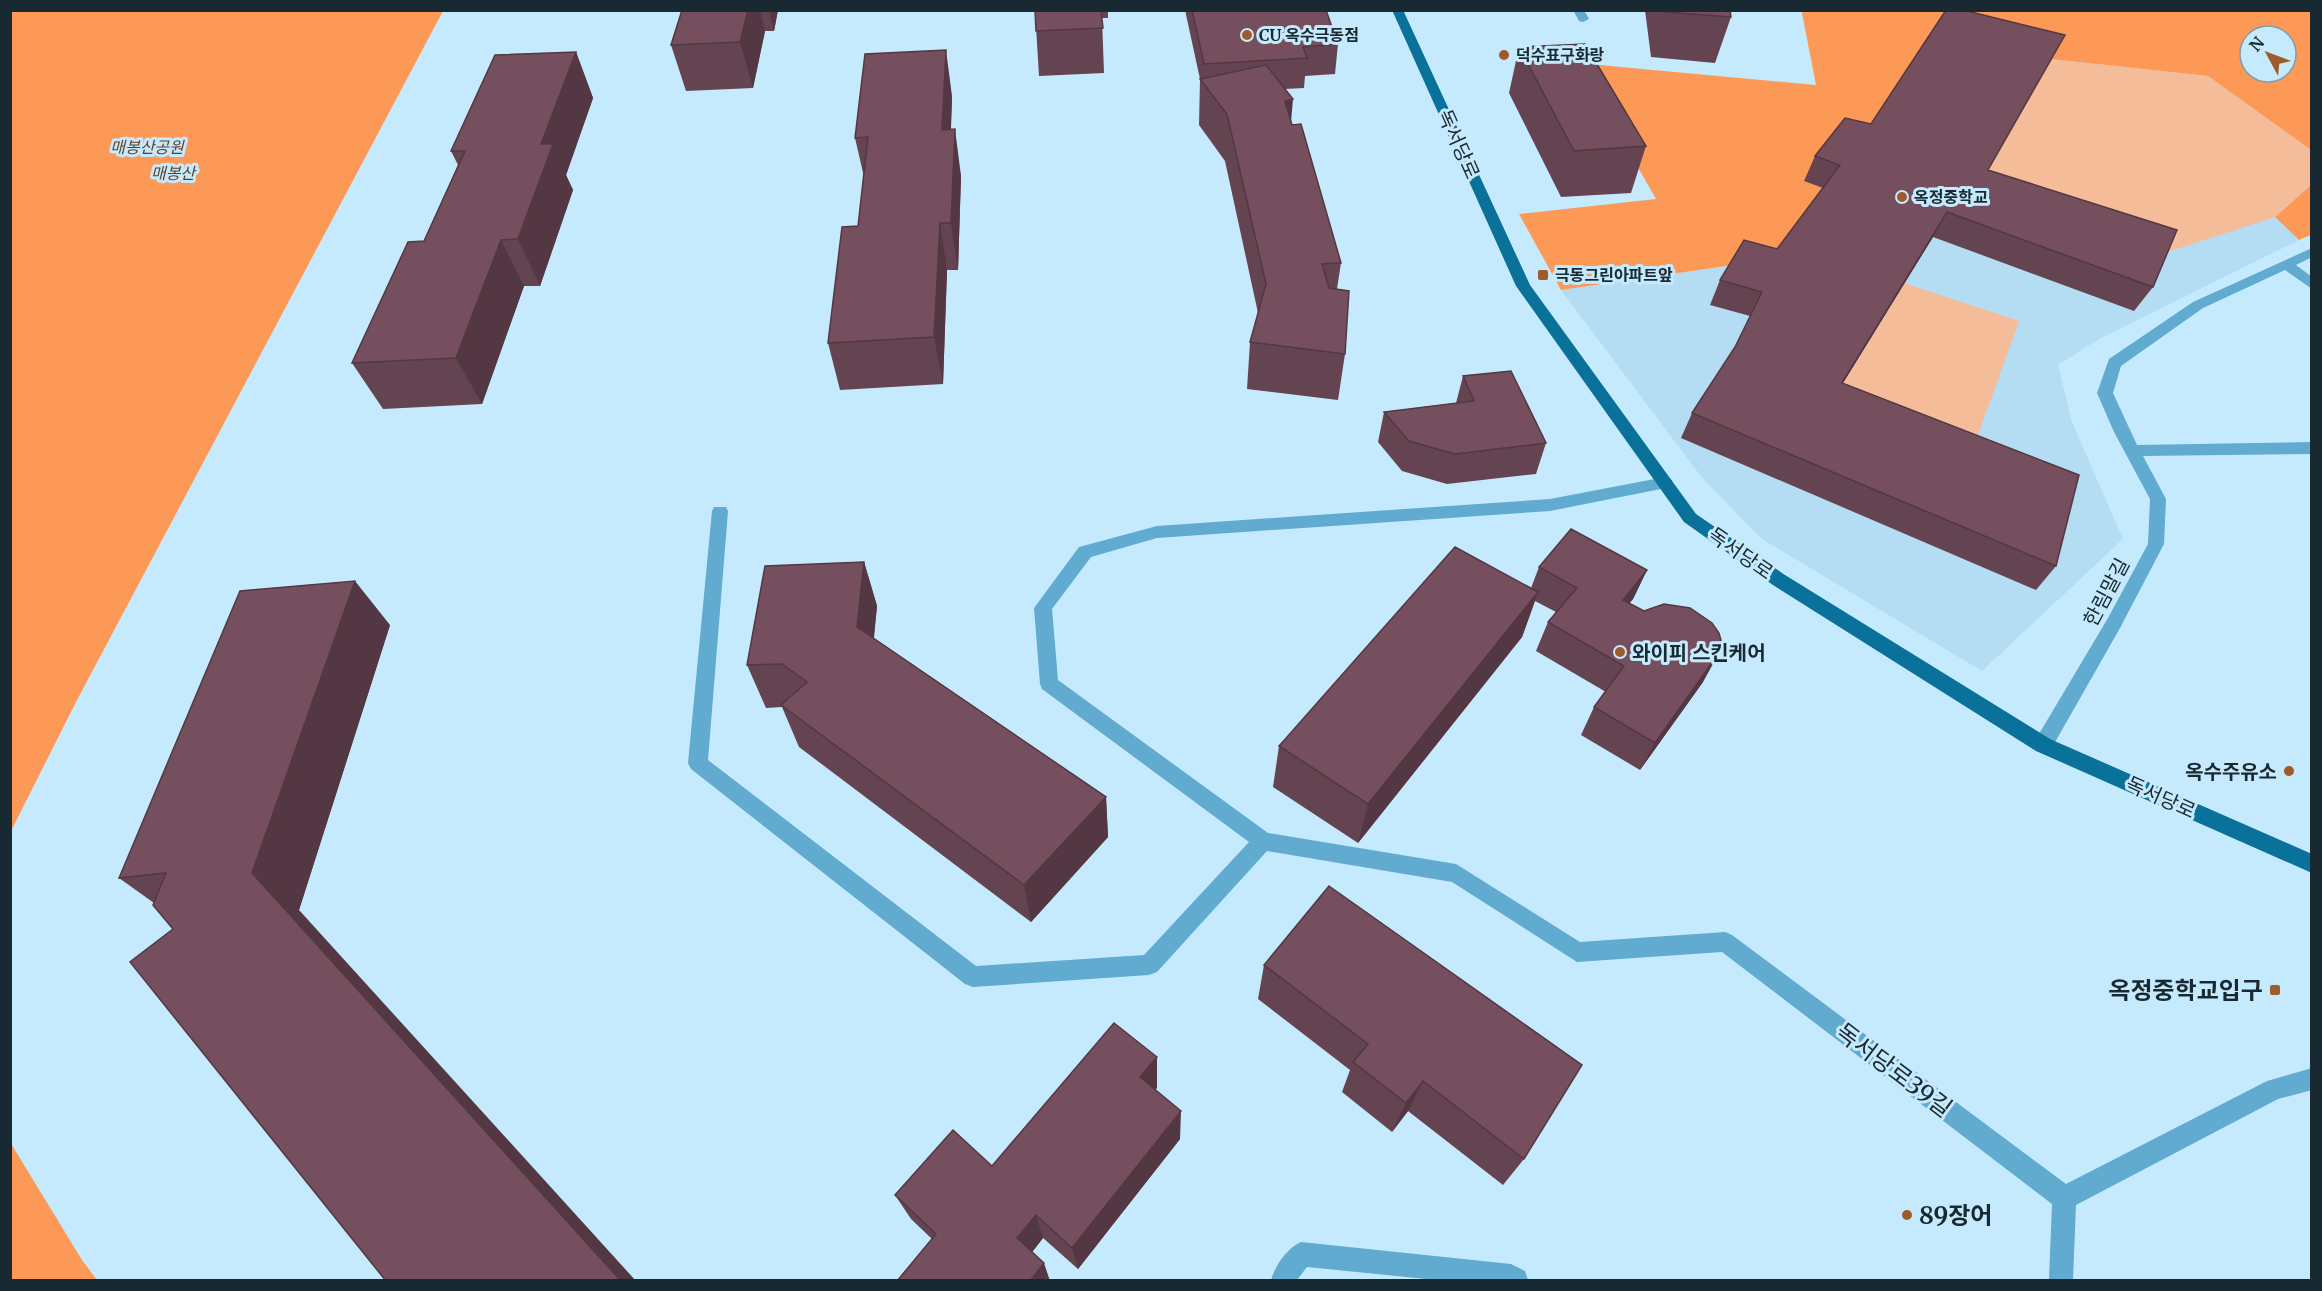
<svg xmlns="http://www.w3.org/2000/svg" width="2322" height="1291" font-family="Merriweather,'Noto Sans KR',serif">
<rect width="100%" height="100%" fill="#c6eafd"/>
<path fill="#b4dcf2" d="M2311,150V185L2275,217L2299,240L2099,339L2058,365L2072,422L2123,539L1982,671L1762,539L1703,479L1561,290L1733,265L1828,190L1804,181Z"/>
<path fill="#f5bc9a" d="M2051,59L2208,76L2311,150V185L2275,217L2158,255L1974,195Z
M1904,283L2019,321L1968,463L1828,407Z"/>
<path fill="#fc9956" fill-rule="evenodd" d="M11,10L443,11L76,702L11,831Z
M1803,11H2311V150L2208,76L2051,59L1860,149L1804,180L1828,190L1765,274L1733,265L1561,290L1519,214L1656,199L1578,63L1816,85L1802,13ZM2250,36H2286V72H2250Z
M2311,185V235L2299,240L2275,217Z
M10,1142L82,1260L97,1280H11Z"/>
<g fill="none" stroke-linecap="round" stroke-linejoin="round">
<path fill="#61aad0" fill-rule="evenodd" d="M1573,10H1584L1589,19L1583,22L1579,21Z
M2312,248V257L2296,265L2312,277V289L2285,270L2203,308L2121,366L2113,393L2137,445L2312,442V454L2143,456L2166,499L2164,544L2120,628L2050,751L2043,753L2036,751L2033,745L2036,739L2108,618L2148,544L2150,499L2114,432L2097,393L2109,359L2193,302Z
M1665,477L1671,479L1673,483L1671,487L1550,511L1157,538L1091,557L1052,609L1058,680L1268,833L1456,864L1580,942L1725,932L1732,935L2066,1184L2267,1081L2312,1068V1090L2278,1099L2076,1205L2073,1280H2049L2052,1204L1722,952L1577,962L1452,882L1267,851L1157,972L1149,975L973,987L965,984L691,769L688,763L712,511L714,507H726L728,511L708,760L976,966L1144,955L1249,842L1042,689L1040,684L1034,608L1079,547L1157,526L1550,499Z
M1301,1242L1511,1264L1525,1271L1528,1280H1436L1307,1267L1297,1280H1271C1275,1266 1287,1248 1301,1242Z"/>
<path fill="#0a719a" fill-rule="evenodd" d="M1392,10H1403L1530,285L1696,514L1785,575L2050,739L2312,854V873L2036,751L1773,585L1684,522L1516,286Z"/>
</g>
<path fill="#654452" d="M682,10H778L774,31H765L753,88L686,91L671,45Z
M1035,10H1108V18H1102L1104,73L1039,76Z
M1185,10H1326L1338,44L1335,74L1305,76L1304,88L1285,89L1291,122L1341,263L1337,289L1345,354L1338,400L1247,389L1250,342L1258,313L1225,161L1199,125L1200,79Z
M1645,10H1730L1731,17L1715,63L1651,57Z
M1519,47L1646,146L1631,193L1561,197L1509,93Z
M576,52L593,98L566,175L573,190L540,286H524L482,404L383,409L352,363L424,241L458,165L451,151Z
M952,96L951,129L961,176L958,270H947L943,384L840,390L828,343L858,226L864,177L855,138Z
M1815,156L1988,170L2153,287L2134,311L1933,237L1843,383L2056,566L2036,590L1681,438L1692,413L1735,347L1750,316L1710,305L1720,280L1777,249L1823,188L1804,181Z
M1463,376L1546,443L1536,474L1447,484L1402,471L1378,442L1384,412L1456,403Z
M864,562L877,606L874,638L1106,797L1108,837L1031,922L799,747L782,707L766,708L747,665Z
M1539,567L1647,570L1633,599L1629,603L1703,682L1640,770L1581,735L1594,707L1606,692L1536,651L1548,622L1556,612L1535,601L1522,637L1358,843L1273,787L1279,746L1531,588Z
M390,625L299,910L154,903L119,878Z
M1329,886L1524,1159L1503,1185L1408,1111L1392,1132L1342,1092L1350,1070L1258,999L1264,965Z
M1157,1088L1155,1089L1180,1139L1078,1269L1043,1238L1032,1252L932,1239L911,1219L895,1195L992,1166Z"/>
<path fill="#533742" d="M748,10H760L765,31L753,88L740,42Z
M769,10H778L774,31Z
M946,50L952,96L949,176L942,130Z
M576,52L593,98L566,175L573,190L540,286L518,239L541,144Z
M1293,99L1289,145L1285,101Z
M955,129L961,176L958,270L951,223Z
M1947,212L1933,237L1828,407L1842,383Z
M940,223L947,270L943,384L934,337Z
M501,240L524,286L482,404L456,358Z
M864,562L877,606L870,670L857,627Z
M1647,570L1633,599L1609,629L1623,600Z
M355,581L390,625L299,910L636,1281H621L252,873Z
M1538,592L1522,637L1358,843L1368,804Z
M1719,653L1703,682L1640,770L1655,743Z
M1106,797L1108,837L1031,922L1024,885Z
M1157,1057V1088L1141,1106L1140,1077Z
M1423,1081L1408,1111L1392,1132L1406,1103Z
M1181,1111L1180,1139L1078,1269L1072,1248Z
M1036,1215L1043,1238L1026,1260L1017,1238Z
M1044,1263L1050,1281H1030Z"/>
<path fill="#764f5f" stroke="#533742" stroke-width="1.5" d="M682,10H748L740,42L671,45Z
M1035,10H1101L1103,28L1036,31Z
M1192,10H1326L1338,44L1303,47L1307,58L1204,64Z
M1665,10H1730L1731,17L1665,12Z
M1946,10H1963L2065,35L1988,170L2177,230L2153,287L1947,212L1842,383L2079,475L2056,566L1692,413L1735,347L1762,292L1720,280L1744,240L1777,249L1840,165L1815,156L1845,118L1871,124Z
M1585,44L1646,146L1574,151L1519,47Z
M946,50L942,130L955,129L951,223H940L934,337L828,343L842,227L858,226L868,137L855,138L865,54Z
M576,52L541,144H553L518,239L501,240L456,358L352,363L408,242L424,241L465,151H451L495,55Z
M1266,65L1293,99L1285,101L1292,125L1301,124L1341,263L1322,264L1329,288L1349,291L1345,354L1250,342L1266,284L1227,114L1200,79Z
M1511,371L1546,443L1455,454L1409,441L1384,412L1474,401L1463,376Z
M1571,529L1647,570L1623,600L1644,611L1664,604L1690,608L1712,623L1719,633L1722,644L1719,653L1655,743L1594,707L1624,666L1548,622L1577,588L1539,567Z
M1455,547L1538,592L1368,804L1279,746Z
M864,562L857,627L1106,797L1024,885L781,705L807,682L782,664L747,665L765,566Z
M355,581L252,873L621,1281H386L130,962L173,929L153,905L166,873L119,878L240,591Z
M1329,886L1582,1065L1524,1159L1423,1081L1406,1103L1353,1062L1368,1044L1264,965Z
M1114,1023L1157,1057L1140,1077L1181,1111L1072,1248L1036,1215L1017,1238L1044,1263L1030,1281H897L936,1234L895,1195L953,1130L992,1166Z"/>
<g fill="#9e5a2b" stroke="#c6eafd" stroke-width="2">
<circle cx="1247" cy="35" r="6"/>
<circle cx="1504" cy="55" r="6"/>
<circle cx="1902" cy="197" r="6"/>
<rect x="1537" y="269" width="12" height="12" rx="3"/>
<circle cx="1620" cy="652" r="6"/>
<circle cx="2289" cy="771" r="6"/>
<rect x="2269" y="984" width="12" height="12" rx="3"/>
<circle cx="1907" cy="1215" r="6"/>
</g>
<g text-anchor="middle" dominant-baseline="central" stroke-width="6" stroke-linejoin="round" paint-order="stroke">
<g font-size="16" font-weight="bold" fill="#182932" stroke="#c6eafd" text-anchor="start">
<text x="1259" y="35">CU 옥수극동점</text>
<text x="1516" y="55">덕수표구화랑</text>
<text x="1914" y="197">옥정중학교</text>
<text x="1555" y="275">극동그린아파트앞</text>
</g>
<g font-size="16" font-style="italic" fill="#653d22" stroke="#c6eafd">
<text x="147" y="147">매봉산공원</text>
<text x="173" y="173">매봉산</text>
</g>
<g font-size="20" fill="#182932" stroke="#c6eafd">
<text transform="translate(1459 144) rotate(66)">독서당로</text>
<text transform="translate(1741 553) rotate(35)">독서당로</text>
<text transform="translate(2106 592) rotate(-62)">한림말길</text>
<text transform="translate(2161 797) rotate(24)">독서당로</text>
</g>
<g font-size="20" font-weight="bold" fill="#182932" stroke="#c6eafd" text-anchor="start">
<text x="1632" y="652">와이피 스킨케어</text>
<text x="2277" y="771" text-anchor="end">옥수주유소</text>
</g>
<g font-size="24" font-weight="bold" fill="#182932" stroke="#c6eafd" text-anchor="end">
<text x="2263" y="990">옥정중학교입구</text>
<text x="1919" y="1215" text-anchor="start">89장어</text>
</g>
<g font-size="24" fill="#182932" stroke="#c6eafd">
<text transform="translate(1894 1070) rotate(37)">독서당로39길</text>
</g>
</g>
<rect width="2322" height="1291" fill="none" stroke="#182932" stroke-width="24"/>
<g transform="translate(2268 54) rotate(311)"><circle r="28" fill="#c6eafd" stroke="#809dac" stroke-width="1.5"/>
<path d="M0-4.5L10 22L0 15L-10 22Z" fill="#9e5a2b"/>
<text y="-9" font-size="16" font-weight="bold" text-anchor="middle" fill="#182932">N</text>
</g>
</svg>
